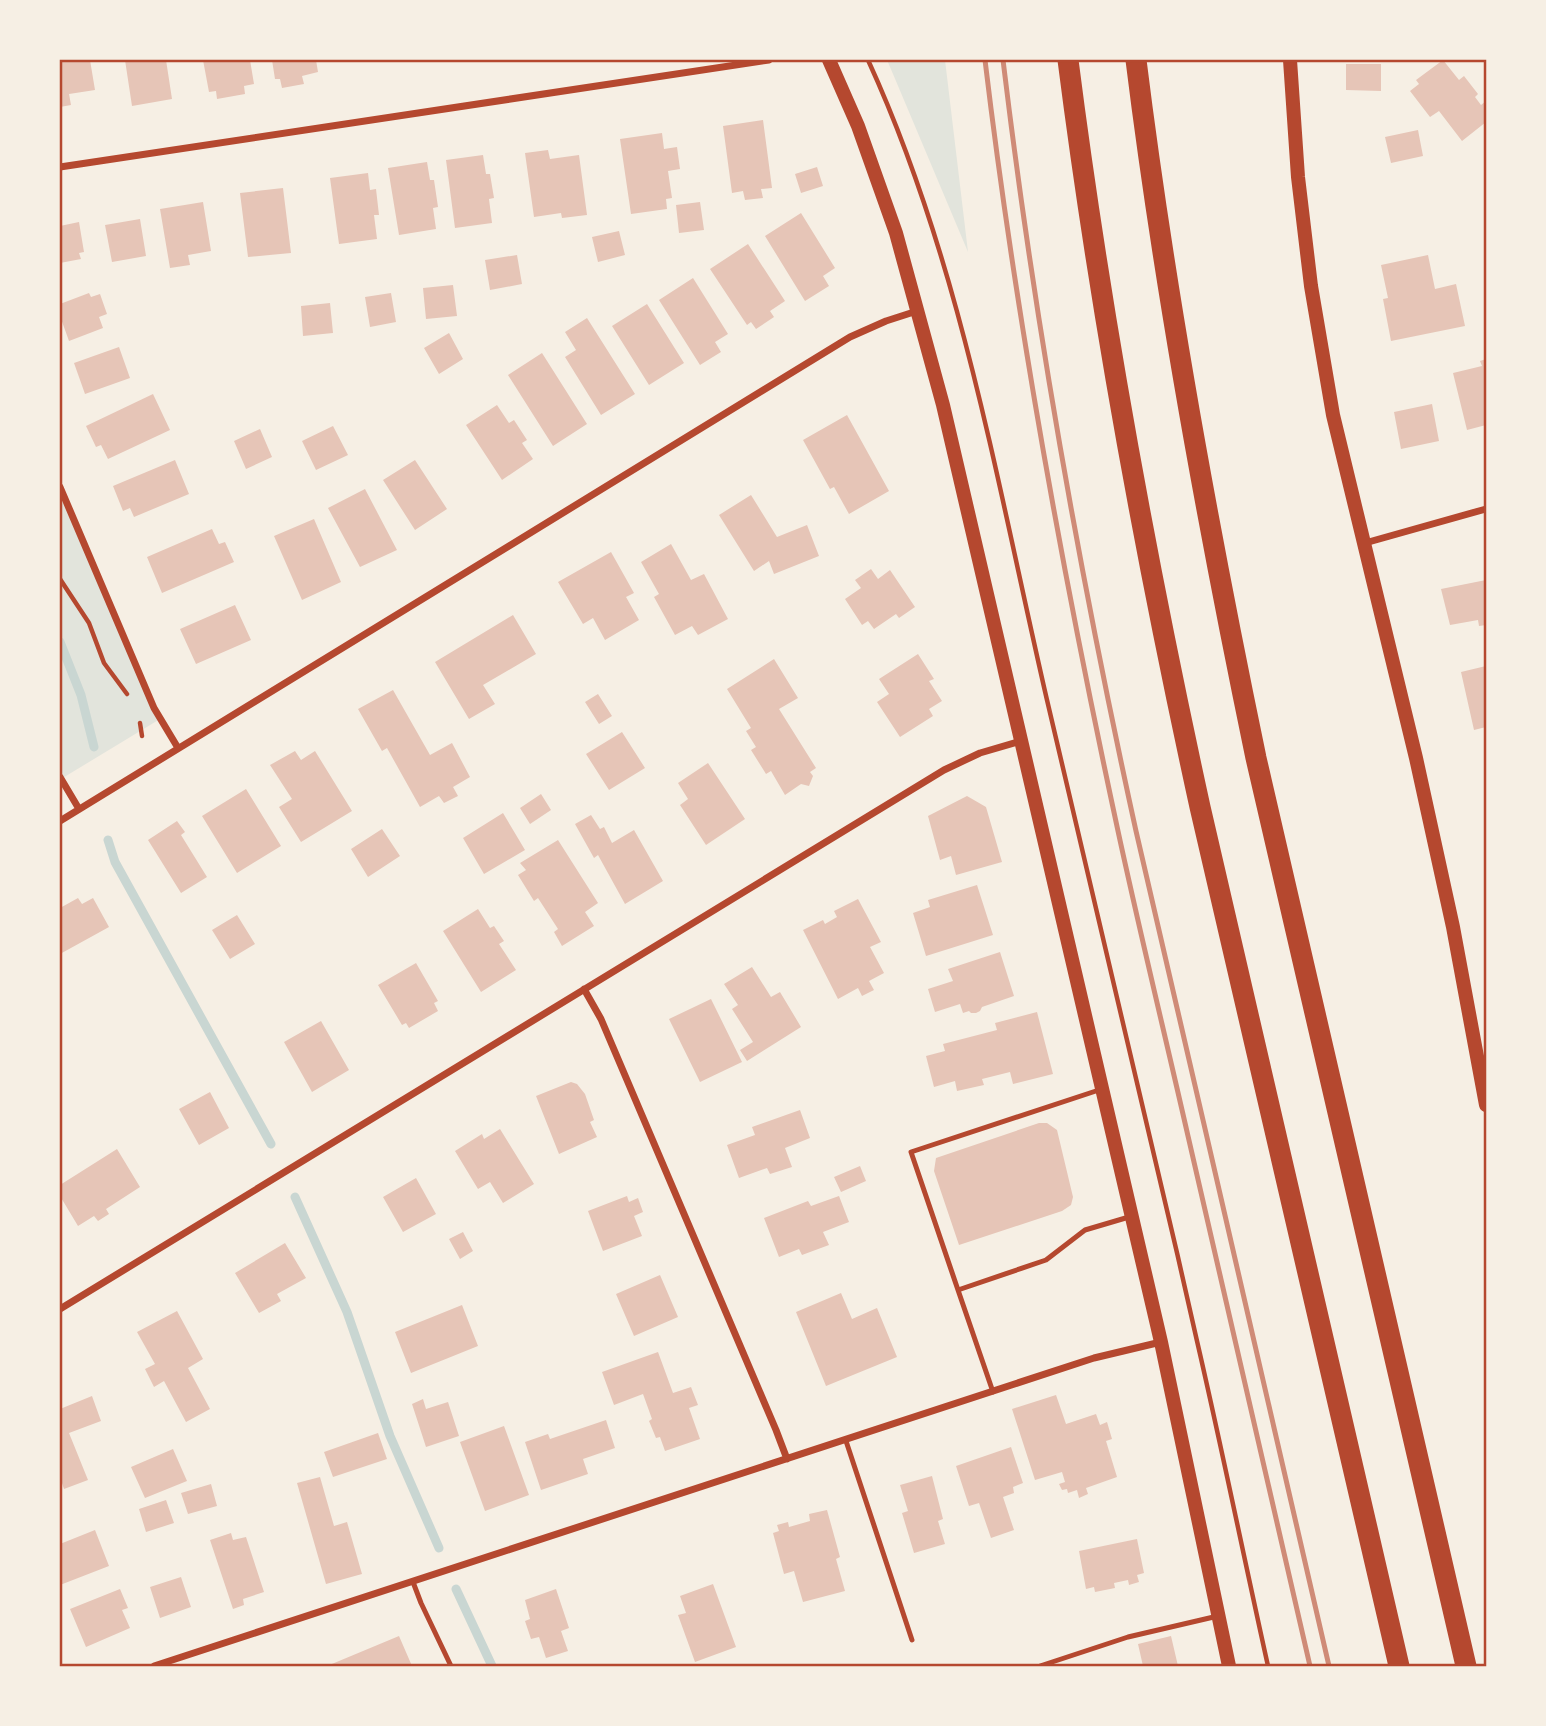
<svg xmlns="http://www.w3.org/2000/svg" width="1546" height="1726" font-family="'Asap Condensed',sans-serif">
<rect width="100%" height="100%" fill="#f6efe4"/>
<path fill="#e2e4dc" d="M887,60H945L968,252L893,74Z
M60,484L160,719L61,779L60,776Z"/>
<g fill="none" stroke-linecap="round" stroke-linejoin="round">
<path stroke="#c9d6d2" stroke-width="9" d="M60,642L81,695L94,747
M108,840L115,862L271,1144
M295,1197L347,1312L390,1436L439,1548
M456,1589L492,1666"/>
</g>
<path fill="#e6c5b7" d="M60,60H90L95,90L69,94L71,105L60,107Z
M125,60H166L172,99L132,106Z
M203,60H250L254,84L244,86L245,94L217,99L216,91L209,92Z
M272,60H316L318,72L302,76L304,84L282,88L280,79H275Z
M1443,60L1459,80L1464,76L1478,94L1475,97L1481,105L1486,101V122L1462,141L1439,111L1430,117L1410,91L1419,84L1416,80Z
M1346,64H1381V91L1346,90Z
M763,120L772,188L761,189L763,198L745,200L743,191L732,193L723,126Z
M1418,130L1423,156L1391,163L1385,137Z
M662,133L664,149L677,147L680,169L668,171L672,198L666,199L667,209L631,214L620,139Z
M548,150L550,159L579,155L587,215L562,218L561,213L534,217L525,153Z
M483,155L486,174H490L494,198L489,199L492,223L455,228L446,160Z
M427,162L430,180H434L438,207L433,208L436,229L399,235L388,168Z
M817,167L823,186L801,193L795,174Z
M368,173L370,190L376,189L379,215H374L377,239L339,244L330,178Z
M283,188L291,253L248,257L240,193Z
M203,202L211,251L188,255L190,265L170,268L160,209Z
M700,202L704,230L679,233L676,205Z
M801,213L835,268L823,276L829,286L805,301L765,236Z
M140,219L146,256L112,262L105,225Z
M79,222L84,252L79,253L81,259L60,263V226Z
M619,231L625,255L598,262L592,237Z
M748,244L785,301L770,311L774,317L756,329L751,322L747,325L710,269Z
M517,255L522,284L490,290L485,260Z
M1428,255L1435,289L1456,284L1465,326L1391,341L1383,299L1388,298L1381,265Z
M693,278L728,334L715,342L721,352L700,365L659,300Z
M453,285L457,316L426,319L423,288Z
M89,293L91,297L100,294L107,314L99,317L103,328L69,341L60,316V304Z
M391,293L396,322L370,327L365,297Z
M330,303L333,333L303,336L301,306Z
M647,304L684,363L649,385L612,326Z
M587,318L635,394L601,415L565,357L576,350L565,332Z
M449,333L463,359L439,374L424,348Z
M119,347L130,378L85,394L74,363Z
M542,353L587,424L553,446L508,375Z
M1486,359V425L1467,430L1453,373L1482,366L1480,361Z
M153,394L170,430L108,459L101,445L96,447L86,426Z
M1432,404L1439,441L1401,449L1394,412Z
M497,405L509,423L514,420L527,440L522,443L533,459L502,480L466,425Z
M847,415L889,491L849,514L834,487L830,489L803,440Z
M333,426L348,455L316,470L302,441Z
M260,429L272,457L246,469L234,441Z
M175,460L189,494L134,517L130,508L123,511L113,486Z
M415,460L447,509L415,530L383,480Z
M365,489L397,550L360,567L328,508Z
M751,495L777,537L807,525L819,556L774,574L769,561L754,571L719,515Z
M314,519L341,582L302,600L274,536Z
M212,529L219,544L225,542L234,562L162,593L147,557Z
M671,544L691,580L704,574L728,619L698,635L692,626L675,635L654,597L659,594L641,562Z
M611,552L634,593L626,597L639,620L605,640L593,618L583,624L558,582Z
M871,569L878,579L890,570L915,607L899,618L896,614L874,629L868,621L862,625L845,599L861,588L855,580Z
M1486,580V625L1479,626L1478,620L1450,625L1441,589Z
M235,605L251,640L196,664L180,629Z
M513,615L536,654L483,685L495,704L469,719L435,662Z
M918,654L934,679L929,681L942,701L929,709L933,716L900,737L877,702L889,694L879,679Z
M774,659L798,698L779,709L816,768L810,772L813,776L809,786L801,784L785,795L771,771L766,774L751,750L756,747L746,731L751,728L727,689Z
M1486,666V727L1474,730L1461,672Z
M393,690L430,755L452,743L470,777L453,787L458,796L444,803L439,796L420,807L387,748L382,751L358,709Z
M598,694L612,716L599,724L585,702Z
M622,732L645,768L609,790L586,754Z
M295,751L301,760L315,751L352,811L301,842L279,807L292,799L270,765Z
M708,763L745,819L706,845L680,805L688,799L678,783Z
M246,789L281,846L237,873L202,816Z
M541,794L551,810L530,824L520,808Z
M967,796L986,807L1002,862L956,875L951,856L940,860L928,816Z
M503,813L525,850L484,874L463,838Z
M591,815L600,829L604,827L612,843L634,830L663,881L625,904L598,855L594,858L575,824Z
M177,821L185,832L181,835L207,877L181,893L148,840Z
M382,829L400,856L368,877L351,849Z
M558,840L598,903L585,912L594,926L562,946L554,932L558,929L538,898L534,901L518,875L526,870L520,863Z
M977,885L993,935L926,956L913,913L930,907L928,900Z
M78,898L82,904L93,898L109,927L60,954V908Z
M858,899L881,942L870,947L884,973L869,981L874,990L862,996L858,988L838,999L803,930L823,920L825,924L837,917L834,911Z
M478,909L490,928L494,926L504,941L499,944L516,970L481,992L443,931Z
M237,915L255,944L230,959L212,930Z
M1000,952L1014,996L982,1007L980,1011L976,1013H971L969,1011L963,1013L960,1004L935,1012L928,989L953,981L948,969Z
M416,963L438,1001L434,1003L438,1011L409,1028L406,1023L402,1025L378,985Z
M752,967L771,997L780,992L801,1027L747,1061L740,1050L753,1042L732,1009L738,1005L724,984Z
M711,999L742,1062L700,1082L669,1019Z
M1037,1012L1053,1074L1013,1084L1010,1072L982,1079L984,1085L957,1091L955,1081L934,1087L926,1056L945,1051L943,1044L997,1030L995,1023Z
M321,1021L349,1070L312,1092L284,1042Z
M571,1082L577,1084L585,1094L594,1120L590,1122L597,1137L559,1154L536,1096Z
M210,1092L229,1128L199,1145L179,1109Z
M800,1110L810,1138L785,1148L792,1167L770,1174L767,1168L739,1178L727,1145L755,1135L752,1127Z
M1039,1123H1047L1057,1130L1073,1197L1071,1205L1062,1211L959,1245L934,1171L936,1158Z
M500,1129L534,1184L503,1203L490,1182L478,1189L455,1151L482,1134L484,1139Z
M117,1149L140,1187L106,1209L109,1214L98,1221L94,1216L78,1226L60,1196V1185Z
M860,1166L866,1181L841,1192L834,1177Z
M416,1178L436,1214L403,1232L383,1197Z
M627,1196L629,1202L638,1198L643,1212L634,1216L642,1236L603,1251L588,1211Z
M839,1196L849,1222L823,1232L829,1245L802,1255L799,1249L779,1257L764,1218L808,1201L811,1206Z
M463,1232L473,1251L460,1259L449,1239Z
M285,1243L306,1278L277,1294L281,1301L259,1313L235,1273Z
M660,1275L678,1317L634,1336L616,1294Z
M841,1293L852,1319L877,1308L897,1357L826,1386L796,1312Z
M462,1305L478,1346L411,1373L395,1332Z
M177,1311L203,1359L188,1368L210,1409L186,1422L164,1381L154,1387L145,1369L155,1364L137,1332Z
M658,1352L673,1393L691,1387L698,1405L689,1408L700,1439L665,1451L660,1437L656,1438L649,1421L652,1419L643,1394L614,1405L602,1372Z
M1056,1395L1066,1424L1096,1414L1100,1425L1107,1422L1112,1439L1106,1441L1117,1477L1086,1488L1088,1494L1079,1498L1077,1490L1068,1493L1067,1489L1062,1490L1059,1484L1065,1482L1062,1472L1035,1480L1012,1409Z
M92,1396L101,1421L69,1433L88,1480L64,1489L60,1477V1409Z
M423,1399L426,1409L448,1402L459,1436L426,1447L412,1404Z
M606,1420L615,1448L583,1459L588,1474L541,1490L525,1442L548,1434L550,1439Z
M504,1426L529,1495L485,1511L460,1442Z
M378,1433L387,1459L333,1477L324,1452Z
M1011,1447L1023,1483L1013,1487L1014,1493L1003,1497L1014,1530L991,1538L979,1503L969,1506L956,1466Z
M173,1449L187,1481L145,1498L131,1467Z
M932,1476L943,1519L938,1521L945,1544L914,1553L902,1513L908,1511L900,1485Z
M320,1477L334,1526L347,1522L362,1574L326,1584L297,1483Z
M211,1484L217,1506L188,1514L181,1493Z
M166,1500L174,1523L146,1532L139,1509Z
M827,1510L840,1557L836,1559L845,1591L803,1602L794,1571L784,1574L773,1533L779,1531L777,1525L788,1522L789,1527L810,1521L809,1514Z
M95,1530L109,1566L60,1585V1544Z
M231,1533L233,1540L246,1537L264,1592L243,1599L244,1605L233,1609L210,1540Z
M1137,1539L1144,1573L1137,1575L1139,1582L1129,1585L1128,1580L1114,1583L1115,1588L1095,1592L1094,1587L1086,1589L1079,1551Z
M181,1577L191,1607L160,1618L150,1587Z
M713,1584L736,1647L695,1662L678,1615L686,1613L680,1596Z
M120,1589L128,1608L122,1610L130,1628L86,1647L70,1609Z
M556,1589L569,1628L561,1631L568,1651L546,1658L539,1637L531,1639L525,1621L530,1619L525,1600Z
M399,1636L412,1666H327Z
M1171,1636L1178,1666H1143L1138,1644Z"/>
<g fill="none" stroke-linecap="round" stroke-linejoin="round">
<path stroke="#b5482f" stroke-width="4.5" d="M868,60C961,263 997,484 1047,700C1097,914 1149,1127 1197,1341C1222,1449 1244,1558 1268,1666
M60,579L89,623L104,663L127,694
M140,723L142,736"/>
<path stroke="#b5482f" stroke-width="5" d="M958,1290L911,1152L1102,1089
M993,1392L958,1290L1046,1260L1085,1230L1129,1217
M846,1441L912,1640
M413,1582L421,1603L451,1666
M1040,1666L1128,1637L1218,1616"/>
<path stroke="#b5482f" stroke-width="7" d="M60,167L769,60
M60,487L154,708L178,748
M1365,543L1486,509
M60,777L79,809
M60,821L850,337L886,321L917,311
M584,989L601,1019L776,1430L787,1459
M60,1309L944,770L980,753L1021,741
M154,1666L1094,1358L1161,1342"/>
<path stroke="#b5482f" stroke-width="14" d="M829,60L858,126L896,233L943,405L1161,1342L1229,1666
M1290,60L1298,177L1311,286L1333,415L1416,758L1453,927L1486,1105"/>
<path stroke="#b5482f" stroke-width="21" d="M1068,60C1100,311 1146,560 1200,807L1399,1666
M1136,60C1165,294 1208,527 1256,758L1466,1666"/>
<path stroke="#cf8b77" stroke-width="5" d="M985,60C1016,319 1063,576 1118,831C1140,933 1165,1035 1188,1136C1229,1313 1269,1490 1310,1666
M1003,60C1034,318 1080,576 1136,831C1158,928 1181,1024 1203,1120C1245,1302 1287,1484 1329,1666"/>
</g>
<rect width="1546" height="1726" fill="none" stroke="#f6efe4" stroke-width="122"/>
<rect x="61" y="61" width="1424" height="1604" fill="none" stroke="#b5482f" stroke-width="2.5"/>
</svg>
